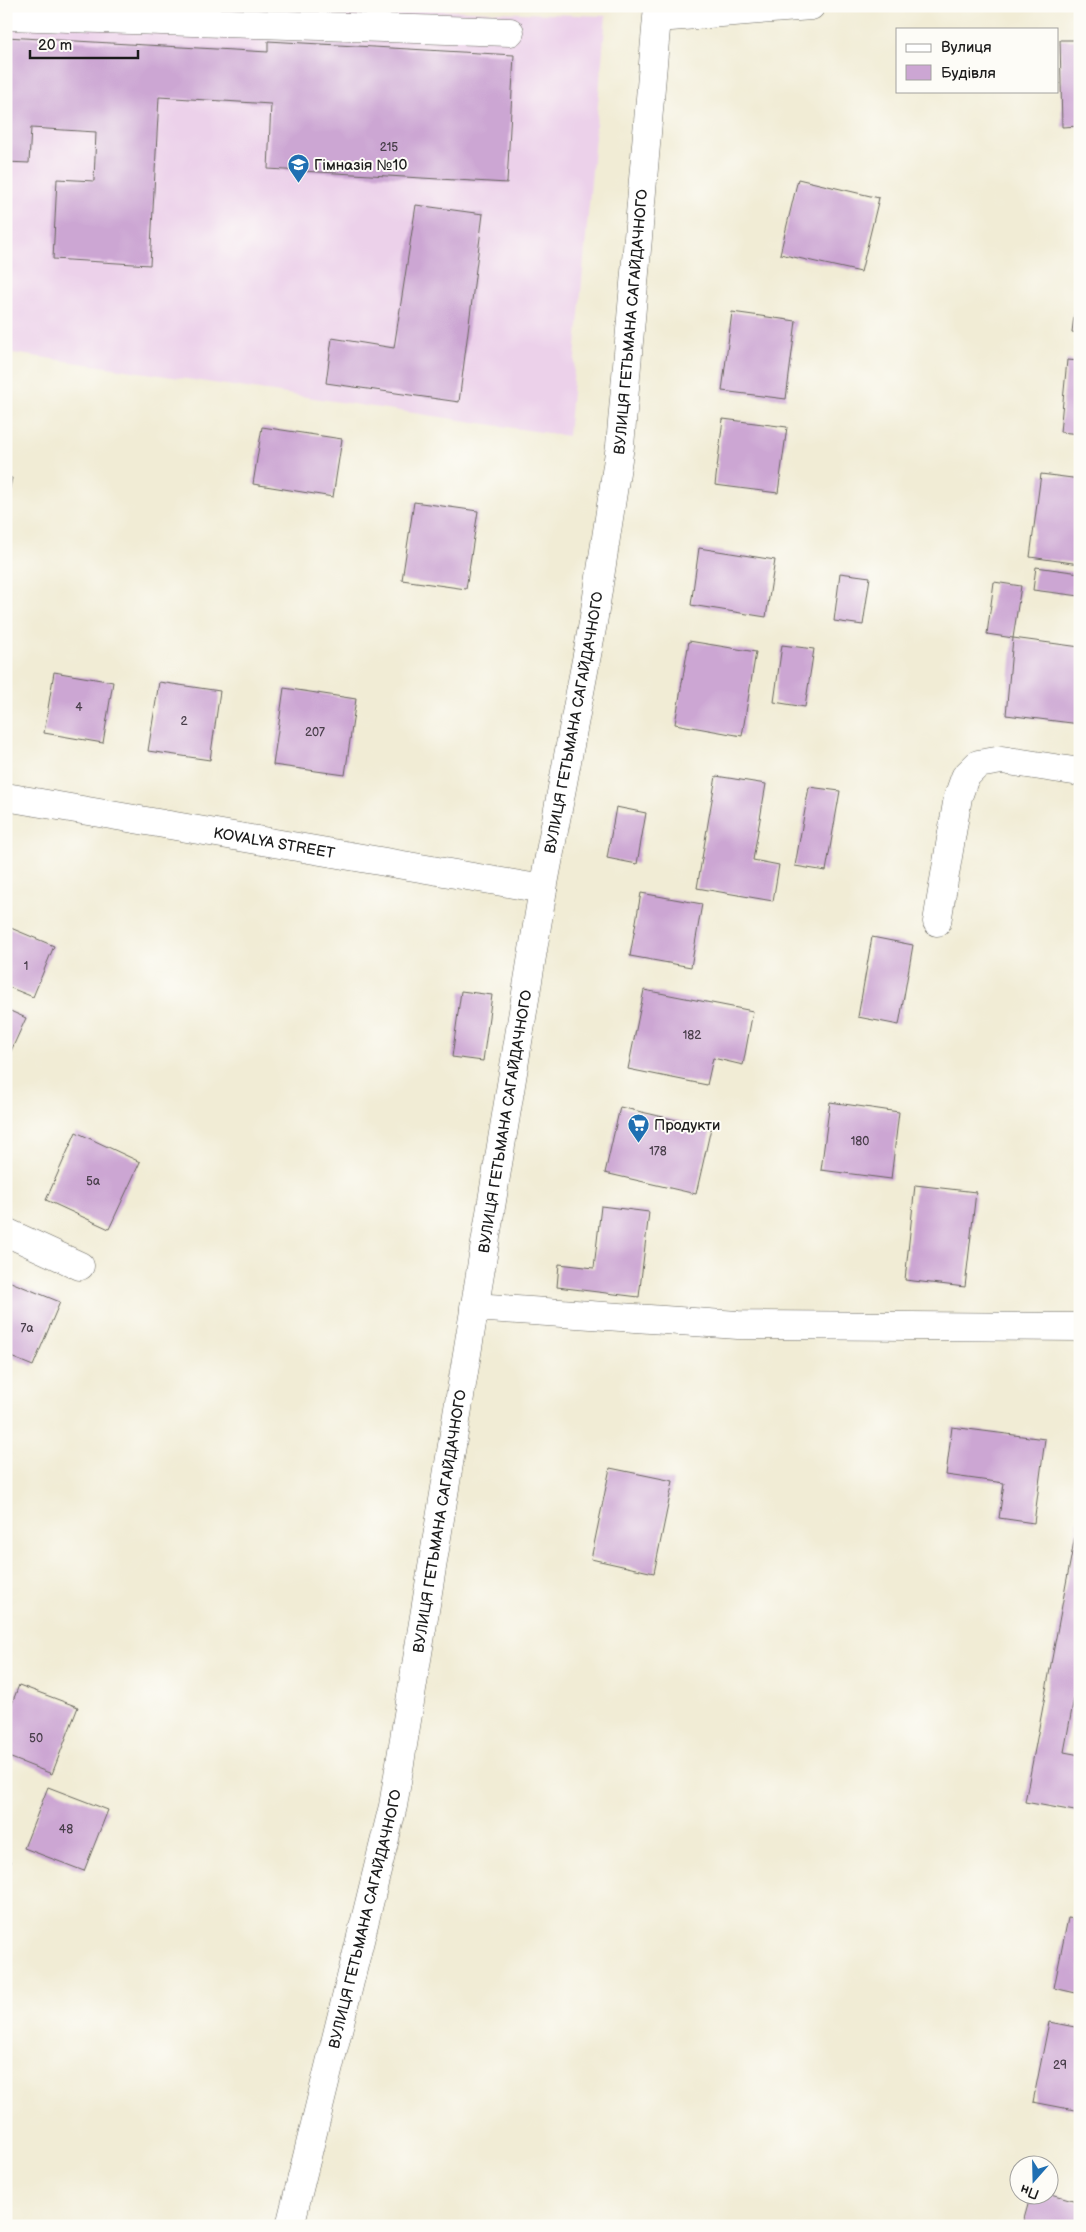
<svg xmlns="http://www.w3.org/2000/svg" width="1086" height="2232" font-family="'Balsamiq Sans',sans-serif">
<rect width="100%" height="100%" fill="#fdfcf7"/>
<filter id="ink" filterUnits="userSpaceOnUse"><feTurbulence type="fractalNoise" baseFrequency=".02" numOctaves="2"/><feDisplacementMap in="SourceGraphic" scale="10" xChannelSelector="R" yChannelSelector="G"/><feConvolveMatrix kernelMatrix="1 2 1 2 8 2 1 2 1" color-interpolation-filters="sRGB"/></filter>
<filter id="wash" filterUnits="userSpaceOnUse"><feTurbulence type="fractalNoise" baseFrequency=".0096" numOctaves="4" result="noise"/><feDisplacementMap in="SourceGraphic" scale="20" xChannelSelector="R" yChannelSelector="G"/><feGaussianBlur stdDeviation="1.12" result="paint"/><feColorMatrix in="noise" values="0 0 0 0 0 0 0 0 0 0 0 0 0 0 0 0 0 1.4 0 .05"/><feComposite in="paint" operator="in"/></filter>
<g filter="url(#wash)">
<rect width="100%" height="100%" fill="#f1ecd5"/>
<path fill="#ecd1ea" d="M6,6H327L606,16L568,436L6,352Z"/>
<g id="blocks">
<path fill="#cca6d3" d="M6,37L268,52V41L514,55L507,183L268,169L271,104L159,97L150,265L53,259L57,179L94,181L96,132L31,128L29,163L6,162Z
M1060,40H1080V126L1062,127Z
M798,179L879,198L861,272L780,254Z
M416,205L483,214L459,402L326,383L332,338L394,348Z
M1079,278H1080V333L1072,332Z
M732,312L796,321L786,399L722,391Z
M1067,360L1080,361V434L1060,432Z
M723,419L787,427L778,493L715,485Z
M262,427L342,439L333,497L253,484Z
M1041,474L1080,479V564L1030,557Z
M6,477L12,478L7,502H6Z
M414,502L478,511L466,589L402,580Z
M699,548L775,560L766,617L691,605Z
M1036,567L1080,573V596L1033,590Z
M840,573L870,577L863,625L834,621Z
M994,582L1021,586L1013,638L1080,647V724L1006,715L1013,638L987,634Z
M689,641L756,652L742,736L675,724Z
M782,645L814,649L805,707L774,702Z
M54,672L113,682L103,743L44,733Z
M159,682L220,691L210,760L148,751Z
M284,688L356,699L345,775L273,765Z
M716,776L766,784L753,860L779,865L773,901L697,888Z
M809,787L840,791L826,871L795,866Z
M616,807L646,813L637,864L607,858Z
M641,893L702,904L691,967L630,956Z
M6,926L54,946L33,997L6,986Z
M872,937L913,945L899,1025L858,1017Z
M644,990L753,1011L743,1065L713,1058L707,1085L628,1069Z
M461,991L492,995L483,1061L452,1057Z
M6,1009L26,1018L6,1062Z
M830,1102L899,1112L891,1179L821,1170Z
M620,1107L711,1128L696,1194L605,1173Z
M76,1132L140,1162L109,1229L46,1200Z
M915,1185L976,1192L965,1287L905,1280Z
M601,1206L649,1212L639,1297L557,1287L559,1264L594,1268Z
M6,1280L60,1302L33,1366L6,1355Z
M952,1427L1045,1439L1034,1523L999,1518L1004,1483L946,1475Z
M610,1468L673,1481L654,1573L591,1559Z
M1079,1515L1080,1666L1064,1752L1080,1755V1812L1025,1802Z
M19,1685L78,1707L52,1774L6,1756V1719Z
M48,1787L108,1810L84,1871L24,1848Z
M6,1860L11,1862L6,1872Z
M1068,1918L1080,1920V1994L1054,1988Z
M1049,2022L1080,2028V2111L1033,2102Z
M1048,2193L1080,2202V2226H1022L1031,2194Z"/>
</g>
</g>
<g filter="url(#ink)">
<use href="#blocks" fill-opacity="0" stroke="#67655d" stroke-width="1"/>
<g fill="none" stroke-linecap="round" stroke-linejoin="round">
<defs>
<g id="minor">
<path d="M6,16L510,32"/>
<path d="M658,18L811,6"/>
<path id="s1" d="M6,797L543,889"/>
<path d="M937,922L958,797L965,777L978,764L1002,760L1080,772"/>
<path d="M6,1232L80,1266"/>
<path d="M474,1307L738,1325L1080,1327"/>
</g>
<g id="major">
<path id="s2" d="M290,2226L393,1806L543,889L593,623L620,446L658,6"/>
</g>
</defs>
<use href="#minor" stroke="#67655d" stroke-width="29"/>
<use href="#major" stroke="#67655d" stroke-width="29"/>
<use href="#minor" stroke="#fff" stroke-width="28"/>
<use href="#major" stroke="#fff" stroke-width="28"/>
</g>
</g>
<defs>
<symbol id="school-pin" viewBox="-11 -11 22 30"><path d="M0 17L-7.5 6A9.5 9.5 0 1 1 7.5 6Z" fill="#1f6fb2" stroke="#fdfcf7"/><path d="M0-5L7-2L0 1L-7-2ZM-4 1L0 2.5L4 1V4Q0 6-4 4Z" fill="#fff"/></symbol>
<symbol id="supermarket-pin" viewBox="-11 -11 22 30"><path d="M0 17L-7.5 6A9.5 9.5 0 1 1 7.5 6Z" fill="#1f6fb2" stroke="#fdfcf7"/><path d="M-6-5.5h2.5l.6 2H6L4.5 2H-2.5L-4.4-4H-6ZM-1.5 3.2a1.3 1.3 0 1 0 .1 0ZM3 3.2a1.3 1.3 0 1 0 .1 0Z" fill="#fff"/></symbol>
</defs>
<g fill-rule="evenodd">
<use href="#school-pin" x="286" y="152" width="25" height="34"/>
<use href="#supermarket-pin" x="626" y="1112" width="25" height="34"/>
</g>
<g text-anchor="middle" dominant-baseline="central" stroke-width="4" stroke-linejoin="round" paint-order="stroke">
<g font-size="12" fill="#483e4a">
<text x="389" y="147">215</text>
<text x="79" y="707">4</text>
<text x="184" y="721">2</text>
<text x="315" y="732">207</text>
<text x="26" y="966">1</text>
<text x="692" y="1035">182</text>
<text x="860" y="1141">180</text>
<text x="658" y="1151">178</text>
<text x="93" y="1181">5а</text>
<text x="27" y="1328">7а</text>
<text x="36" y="1738">50</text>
<text x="66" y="1829">48</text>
<text x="1060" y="2065">29</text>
</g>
<g font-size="15" fill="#1c1c1c" stroke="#fdfcf7" text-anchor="start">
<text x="314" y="165">Гімназія №10</text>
<text x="654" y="1125">Продукти</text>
</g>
<g font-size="15" fill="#1c1c1c" stroke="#fdfcf7">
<text stroke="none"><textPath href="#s2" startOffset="1936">ВУЛИЦЯ ГЕТЬМАНА САГАЙДАЧНОГО</textPath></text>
<text stroke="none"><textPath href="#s2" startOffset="1531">ВУЛИЦЯ ГЕТЬМАНА САГАЙДАЧНОГО</textPath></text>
<text stroke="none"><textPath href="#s1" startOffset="272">KOVALYA STREET</textPath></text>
<text stroke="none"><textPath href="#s2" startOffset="1126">ВУЛИЦЯ ГЕТЬМАНА САГАЙДАЧНОГО</textPath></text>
<text stroke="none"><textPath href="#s2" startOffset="721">ВУЛИЦЯ ГЕТЬМАНА САГАЙДАЧНОГО</textPath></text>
<text stroke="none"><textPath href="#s2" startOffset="316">ВУЛИЦЯ ГЕТЬМАНА САГАЙДАЧНОГО</textPath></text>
</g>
</g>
<rect width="1086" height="2232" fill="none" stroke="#fdfcf7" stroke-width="25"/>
<rect x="896" y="28" width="162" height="65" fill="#fdfcf7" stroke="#a3a29f"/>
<rect x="906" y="44" width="25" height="8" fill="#ffffff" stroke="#a3a29f"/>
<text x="941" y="52" font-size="15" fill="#1c1c1c">Вулиця</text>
<rect x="906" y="65" width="25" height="15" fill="#cca6d3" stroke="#a3a29f"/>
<text x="941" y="78" font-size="15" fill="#1c1c1c">Будівля</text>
<g transform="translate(1034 2180) rotate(200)"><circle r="24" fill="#fdfcf7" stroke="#a3a29f"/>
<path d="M0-4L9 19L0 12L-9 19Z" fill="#1f6fb2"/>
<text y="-8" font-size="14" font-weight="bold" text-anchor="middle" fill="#1c1c1c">Пн</text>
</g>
<path d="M30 50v8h108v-8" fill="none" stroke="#1c1c1c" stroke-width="2.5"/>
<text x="38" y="50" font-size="15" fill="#1c1c1c" stroke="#fdfcf7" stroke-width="4" paint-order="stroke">20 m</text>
</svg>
